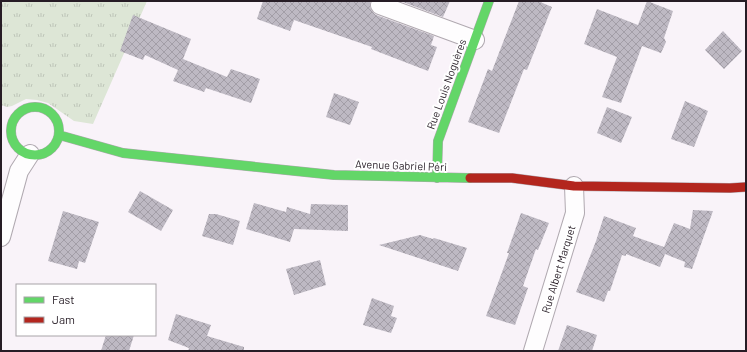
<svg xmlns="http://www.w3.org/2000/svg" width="747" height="352" font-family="Barlow,sans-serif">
<defs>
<pattern id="grass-tufts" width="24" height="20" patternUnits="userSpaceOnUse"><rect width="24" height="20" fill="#dde6d6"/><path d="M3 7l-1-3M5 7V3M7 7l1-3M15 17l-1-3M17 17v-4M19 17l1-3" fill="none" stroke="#bec5b8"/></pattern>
<pattern id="building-cross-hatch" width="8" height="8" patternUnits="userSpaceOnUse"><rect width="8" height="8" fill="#beb9c3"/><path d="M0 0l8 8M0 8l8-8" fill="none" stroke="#a39ea7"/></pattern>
</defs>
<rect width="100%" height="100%" fill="#f9f3f9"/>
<path fill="url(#grass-tufts)" d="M1,1H147L93,124L74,121L48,103L37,100L26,99L12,106L7,107L1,105Z"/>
<path fill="url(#building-cross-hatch)" d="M263,1H370V7L372,11L376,15L434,36L431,45L437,47L428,71L371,49L372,47L294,20L290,31L257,19Z
M400,1H450L443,17Z
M519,1H538L552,7L527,70L524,69L499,133L468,122L488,69L492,71Z
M647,1L673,11L664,38L666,42L661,53L642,46L621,103L602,97L617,57L584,44L597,9L638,25Z
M133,15L191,39L183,59L227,77L231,69L260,79L251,103L206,88L204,92L173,81L178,70L145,55L143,60L120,51Z
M723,31L742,51L724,69L705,50Z
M334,93L359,102L350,125L326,117Z
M685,101L708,111L694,147L671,139Z
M607,107L632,117L621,143L597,133Z
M140,191L173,210L161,231L128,212Z
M254,203L286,212L287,207L310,214L311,204L348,205V231L294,229L290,242L246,229Z
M693,210L713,211L692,269L684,267L685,262L665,254L660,267L626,254V256L622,255L610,291H608L604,302L576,292L596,241L604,216L636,228L633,236L664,247L674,223L690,229Z
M63,211L99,222L85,263L79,261L77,269L48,261Z
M521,213L549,223L538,250L536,249L523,286L528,288L515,325L486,316L509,253H507Z
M209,214H216L240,221L233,245L202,236Z
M420,235L433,239L434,238L467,248L458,271L379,245Z
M320,260L326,285L294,295L286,269Z
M372,298L394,306L391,316L397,318L391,333L363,325Z
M176,314L211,325L207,336L244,347V351H188L189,348L168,340Z
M567,325L597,335L592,351H558Z
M106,335H134L129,351H101Z"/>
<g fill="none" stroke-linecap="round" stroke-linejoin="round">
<defs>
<path id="street" d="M380,5L475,40
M1,237L19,171L30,154
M533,351L575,213L574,186"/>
<path id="fast" d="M11 131a24 24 0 1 1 48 0a24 24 0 1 1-48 0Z
M59,135L123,153L334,175L470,178
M437,178L438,141L489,1"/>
<path id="jam" d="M470,178H512L574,186L730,188L746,187"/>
</defs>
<use href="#street" stroke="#b0a9b0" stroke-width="20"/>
<use href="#fast" stroke="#b0a9b0" stroke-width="10"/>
<use href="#jam" stroke="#b0a9b0" stroke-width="10"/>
<use href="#street" stroke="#fefdfe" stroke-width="18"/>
<use href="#fast" stroke="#63d668" stroke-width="9"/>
<use href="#jam" stroke="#b3261e" stroke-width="9"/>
</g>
<g text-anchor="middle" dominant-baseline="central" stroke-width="4" stroke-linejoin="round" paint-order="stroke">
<g font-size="11" fill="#261c25" stroke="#fff">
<text transform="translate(446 84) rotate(-70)">Rue Louis Noguères</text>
<text transform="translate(401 165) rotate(2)">Avenue Gabriel Péri</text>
<text transform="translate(558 269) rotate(-73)">Rue Albert Marquet</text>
</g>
</g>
<rect width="747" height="352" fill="none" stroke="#261c25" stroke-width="4"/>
<rect x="16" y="284" width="140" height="52" fill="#ffffff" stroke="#a8a4a8"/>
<rect x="24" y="297" width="20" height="6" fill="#63d668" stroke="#a8a4a8"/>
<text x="52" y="304" font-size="12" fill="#261c25">Fast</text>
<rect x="24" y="317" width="20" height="6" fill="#b3261e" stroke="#a8a4a8"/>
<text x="52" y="324" font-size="12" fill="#261c25">Jam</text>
</svg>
